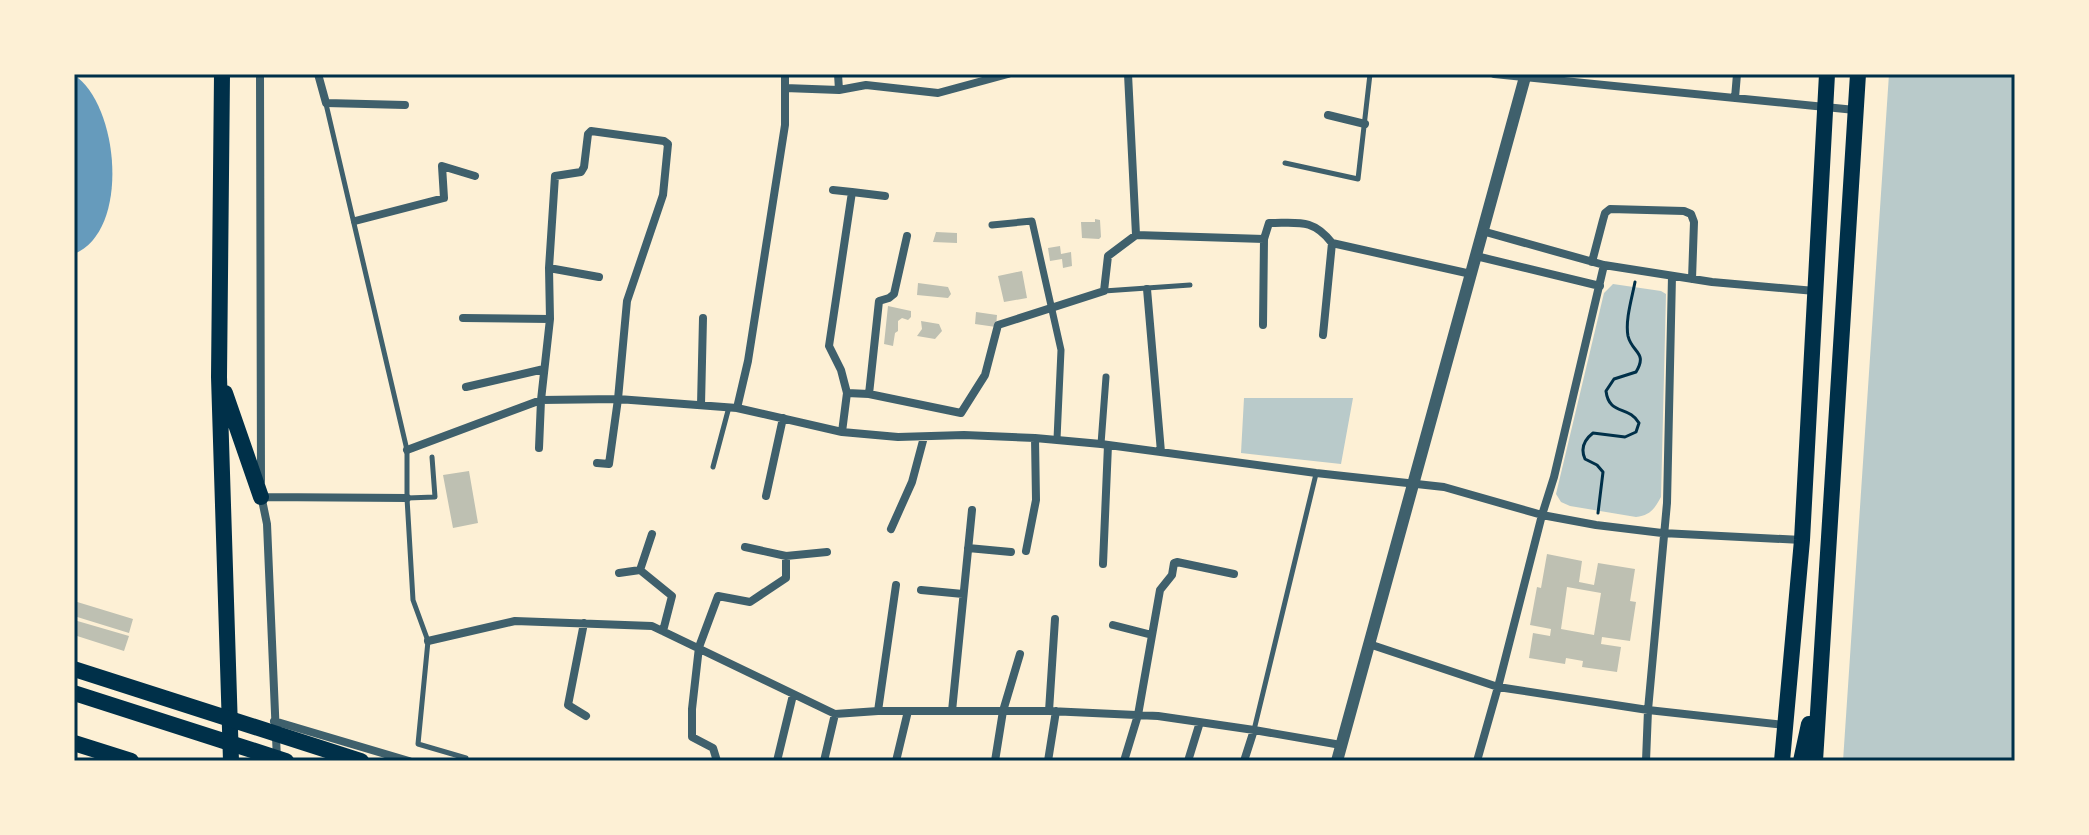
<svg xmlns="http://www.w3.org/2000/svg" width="2089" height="835" font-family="'Asap Condensed',sans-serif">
<rect width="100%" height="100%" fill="#fdf0d5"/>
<path fill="#b9caca" d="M1889,74H2015V761H1843Z
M1613,284L1661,291L1666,294L1661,497C1654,509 1651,515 1636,517L1570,506L1561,502L1556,494L1604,293Z
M1244,398H1353L1341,464L1241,453Z"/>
<path fill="#669bbc" d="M74,75C119,104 131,231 74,254Z"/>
<path fill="#bec0b2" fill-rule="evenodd" d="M1095,219L1100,220L1101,237L1099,239L1082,238L1081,222H1095Z
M936,232L957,233V243L933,242Z
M1060,246L1061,254L1071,252L1072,266L1063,268L1062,259L1050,261L1048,248Z
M1022,271L1027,298L1004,302L998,276Z
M918,283L948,287L951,294L948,298L917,295Z
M888,306L911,311V317L908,320L902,318L898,321V331L895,333L893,346L884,344Z
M976,312L997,315L996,327L975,324Z
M921,321L939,324L942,331L935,339L917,336L922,329Z
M469,471L478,523L453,528L443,475Z
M1547,554L1582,561L1579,582L1594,585L1598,563L1635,569L1630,601L1636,602L1630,641L1602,637L1601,644L1621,647L1617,672L1582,667L1583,661L1566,658L1565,664L1529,658L1533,633L1550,636L1551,629L1530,625L1537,587L1541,588ZM1567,587L1601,593L1594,635L1561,629Z
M74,601L133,619L129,633L74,616Z
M74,620L129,636L124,651L74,635Z"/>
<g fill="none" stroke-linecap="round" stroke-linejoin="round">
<path stroke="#003049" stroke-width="3" d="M1598,513L1603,472L1597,465L1585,459C1580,448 1584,440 1593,433L1625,437L1636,432L1639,423C1629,405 1609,416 1606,391L1614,379L1636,372C1648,352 1632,353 1628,336C1625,320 1632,298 1635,282"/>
<path stroke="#3f606c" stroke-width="5" d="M326,104L407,450V498L413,600L428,641L418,744L466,758L465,761
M1285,163L1358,179L1370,74
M1104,291L1190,285
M713,467L729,407
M407,498L435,497L432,457
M1254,730L1316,474"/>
<path stroke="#3f606c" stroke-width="7" d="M992,225L1032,221L1061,350L1057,439
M1101,444L1106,377"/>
<path stroke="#3f606c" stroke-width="8" d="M260,74L261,481
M318,74L326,103L405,105
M838,74L839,90
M1128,74L1136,235
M1494,74L1855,110
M785,88L839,90L866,85L938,93L1008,74
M1735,98L1737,74
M1328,115L1365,124
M833,190L852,192
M355,221L444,198L442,166L475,176
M1482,231L1604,265L1712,282L1815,291
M1476,256L1600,286
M1592,262L1603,220L1605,213L1610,209L1684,211L1691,214L1694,222L1692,279
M1147,289L1161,452
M463,318L550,319
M1263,325L1264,239
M1323,335L1332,243
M466,387L544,369
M847,393L869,394L961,413L985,375L998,325L1104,291L1108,256L1136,235L1264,239L1269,223C1298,223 1313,218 1332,243L1471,274
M869,394L879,301L889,298L894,294L907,236
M701,405L703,318
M737,408L748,361L785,125V74
M842,432L847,393L841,370L829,346L852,192L885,196
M539,448L541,400L550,319L549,268
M407,450L541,400L618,399L737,408L842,432L898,437L964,435L1035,438L1101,444L1316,473L1444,487L1542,515L1596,525L1662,533L1802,540
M597,463L609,464L618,399L627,301L663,195L668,144L664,141L591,131L588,134L584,167L581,172L555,176L549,268L599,277
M261,495L267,524L277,760
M766,496L783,418
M261,497L407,498
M891,529L912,482L924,437
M652,534L640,570L672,596L663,631
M745,547L786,556L827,552
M968,548L1011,552
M1026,551L1036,500L1035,438
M1103,564L1108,445
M619,573L640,570
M921,590L963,594
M584,623L568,705L586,716
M1113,625L1152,635
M428,641L515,621L652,626L835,714L878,711H1049L1158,716L1254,730L1341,745
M1369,644L1498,687L1648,710L1784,725
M878,711L896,585
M952,711L972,510
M1049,711L1055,619
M274,721L409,761
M717,761L713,748L692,737V709L699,647L718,596L750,602L786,578V556
M777,761L793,695
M824,761L835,714
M896,761L908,711
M995,761L1003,711L1020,654
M1048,761L1056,711
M1124,761L1138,715L1160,590L1172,575L1174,563L1177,562L1234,574
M1188,761L1200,722
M1244,761L1254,730
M1477,761L1498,687L1542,515L1554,477L1604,265
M1646,761L1648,710L1667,503L1672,276"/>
<path stroke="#3f606c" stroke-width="12" d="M1337,761L1525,77"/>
<path stroke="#003049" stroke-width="16" d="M222,74L219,377L231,761
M225,393L261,497
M1782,761L1802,540L1827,74
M1801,761L1809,724
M1815,761L1858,74"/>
<path stroke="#003049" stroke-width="16" d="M74,669L361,761
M74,693L286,761
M74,743L131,761"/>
</g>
<rect width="2089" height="835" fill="none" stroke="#fdf0d5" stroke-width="152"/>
<rect x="76" y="76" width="1937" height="683" fill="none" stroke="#003049" stroke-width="3"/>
</svg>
